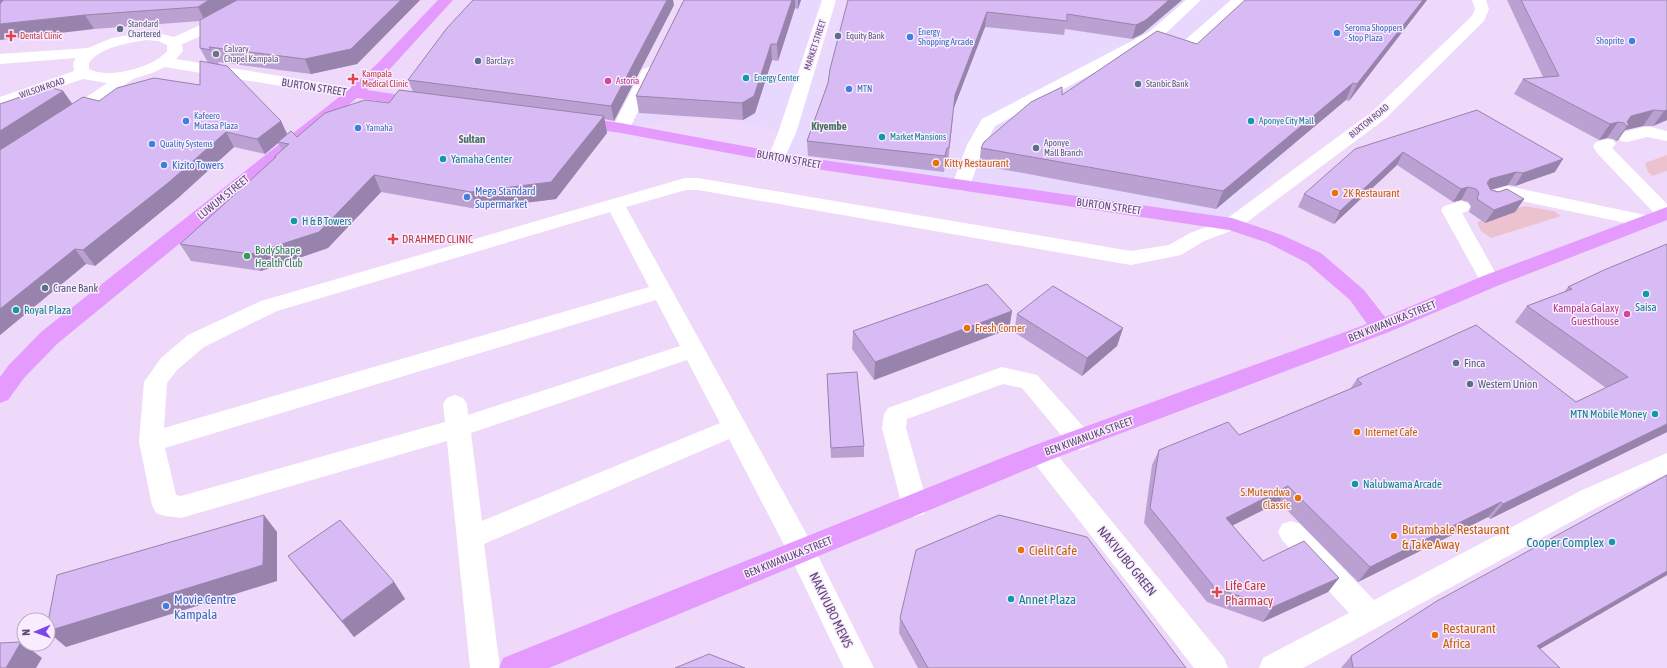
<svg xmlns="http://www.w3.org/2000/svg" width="1667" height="668" font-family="'Asap Condensed',sans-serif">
<rect width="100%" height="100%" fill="#f7e5fd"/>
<path fill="#efd9fa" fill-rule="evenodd" d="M0,0H1667V668H0ZM24,620H48V644H24Z"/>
<path fill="#e8d8fe" d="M685,0H827L786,133L708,114L621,128Z
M848,0H1409L1232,224L777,157Z"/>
<path fill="#ecc2ce" d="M1667,155V171L1652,176L1648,172L1645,163Z
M1524,206L1554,211L1561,216L1491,238L1481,231L1477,222Z"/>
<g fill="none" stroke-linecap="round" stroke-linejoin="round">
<path fill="#fff" fill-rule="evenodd" d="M242,0H258C247,15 200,37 182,44L183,51L176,59L354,88L360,90L362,93L360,96L354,98L165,67L152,73L133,79L75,121L69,122L63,121L61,117L63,113L107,83L83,79L0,107V97L74,71L73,63L76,58L0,64V54L88,48L112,38L146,32L158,33L174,37L209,21ZM146,40L158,41L167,45V51C154,67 108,80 89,69V63C100,47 128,43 146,40Z
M822,0H836L796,133L783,161L777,162L771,161L768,157L778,133Z
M1186,0H1201L1165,34L1185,40L1231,0H1246L1193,49L1188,51L1155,40L995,126L985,145L970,185L968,189L961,191L954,189L952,185L967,145L982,119L1149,32Z
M1472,0H1486L1489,9L1484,21L1385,119L1239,228L1204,241L1181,255L1131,265L698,190H686L626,207L812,544L874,668H844L792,560L729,439L484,544L500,668H470L447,441L181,518L165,516L156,513L152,505L139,442L144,382L161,358L188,335L261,301L685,178H698L1131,251L1169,245L1190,233L1225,220L1373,111L1472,16L1475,9ZM610,212L649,287L164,428L167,383L177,370L204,347L277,311ZM656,300L680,346L468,415L467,404L463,398L455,395L447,398L443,404L445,422L181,496L176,495L165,448ZM687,360L720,423L482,521L471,433Z
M649,67L655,69L657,72L630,128L627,132L621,133L615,132L612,128L641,72L643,69Z
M1643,127H1651L1667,131V141L1647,137L1627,142L1621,141L1618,137L1621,133Z
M1607,139L1613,140L1616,144L1612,148L1667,204V218L1658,217L1597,153L1593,146L1596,142Z
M1508,186L1645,215L1652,217L1655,221L1652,225L1645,227L1508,198L1490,203L1483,201L1481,197L1483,193Z
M1461,201L1468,203L1470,207L1468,211L1462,213L1500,281L1497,286L1490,288L1483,286L1441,210L1444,206Z
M1002,367L1037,375L1089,433L1092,440L1089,447L1080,450L1071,447L1022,388L1003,384L907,419L906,428L928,506L924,514L915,517L906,514L902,506L882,428L884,414L888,408Z
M1041,443L1050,446L1224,658L1228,668H1194L1032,460L1029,453L1032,446Z
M1667,453V474L1598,507L1303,668H1259L1263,658L1349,613L1282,540L1278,532L1282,524L1291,521L1300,524L1374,600L1580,491Z"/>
<path fill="#e59bfe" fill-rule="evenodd" d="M438,0H453L389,70L367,90L428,99L430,102L428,105L422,107L357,98L57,344L24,378L8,400L0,403V377L8,366L41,332L348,90L377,64Z
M577,117L621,123L802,157L1232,218L1282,235L1321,253L1364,290L1385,317L1483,276L1667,207V220L1497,286L1389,332L1050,460L549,668H499L503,658L1032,446L1367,324L1350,300L1307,263L1268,243L1229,230L802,167L621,133L571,126L569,122L571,118Z"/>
</g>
<path fill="#baa1d2" d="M0,0H420L357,64L311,74L218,62L219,64L281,121L287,134L297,137L389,103L413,92L408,80L674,5L614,121L604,119L607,133L556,199L477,209L381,192L328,248L261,271L191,261L180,244L275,159L274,157L282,150L278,143L265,154L234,147L178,198L95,266L86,264L0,335L63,91L72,104L99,101L200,85L208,63L200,48V21L94,29Z
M684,0H801L798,9L795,8L778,61L772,60L755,113L743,120L639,113L636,96Z
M848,0H1182L1142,34L1132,39L1065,29L1064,35L985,27L953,110L948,164L945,163L944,172L808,156L807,141L828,83Z
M1427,0L1349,101L1346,100L1216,209L979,165L981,148L1062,95Z
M1507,0H1667V120L1653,126H1643L1625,130L1618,140L1616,141L1613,139L1607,138L1599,140L1514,94L1523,79L1543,77Z
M1477,110L1555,172L1515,186L1508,185L1490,189L1524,199L1515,212L1485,223L1469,212L1471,206L1468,202L1461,200L1453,202L1397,165L1334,224L1298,207L1304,194Z
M1667,244V432L1490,519L1488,517L1358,582L1279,502L1232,525L1263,561L1339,578L1328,592L1263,622L1207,602L1144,523L1152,465L1159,450L1239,435L1350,389L1357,379L1576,402L1606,388L1515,322L1527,306L1564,292L1568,287Z
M1012,311L1009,329L874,380L852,349L853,331Z
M1017,314L1123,328L1117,346L1082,376L1014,332Z
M827,374L864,446V457L831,458Z
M1667,475V575L1540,649L1560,668H1341L1351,656Z
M288,556L394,582L405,599L354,637L301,573Z
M900,618L1186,668H918L899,633Z"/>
<path fill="#9783ab" d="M0,0H16L0,6Z
M209,0H239L205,21L198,7Z
M401,0H420L357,64L311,74L305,59Z
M667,0H673L674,5L614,121L611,106Z
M792,0H795V8L778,61L777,44Z
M798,0H801L798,9Z
M1169,0H1182L1142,34L1132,39L1136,25Z
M1423,0H1427L1349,101L1357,84Z
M987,12L985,27L953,110L948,164L955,95Z
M85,15L94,29L0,40V24Z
M771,44L772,60L755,113L743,120L742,103Z
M1353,83L1346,100L1216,209L1223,191Z
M63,91L73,105L0,153V131Z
M1654,110L1643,126L1625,130L1618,140L1616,141L1627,126L1625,124L1631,116Z
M1667,110V120L1653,126L1664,111Z
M604,116L607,133L556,199L477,209L471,192Z
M281,121L288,136L278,142V143L265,154L257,139Z
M1618,122L1607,138L1599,140L1610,124Z
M226,132L234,147L178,198L95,266L83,250Z
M947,148L945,163L944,172L945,156Z
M1403,152L1397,165L1334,224L1340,211Z
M1563,159L1555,172L1515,186L1523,173Z
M1516,172L1508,185L1483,192L1490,179Z
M374,175L381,192L328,248L261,271L251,254Z
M1468,187L1461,200L1453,202L1461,189Z
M1524,199L1515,212L1485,223L1494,210Z
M75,249L86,264L0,335V309Z
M1012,311L1009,329L874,380L875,362Z
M1123,328L1117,346L1082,376L1087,358Z
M1667,424V432L1490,519L1503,504Z
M1288,486L1279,502L1218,533L1226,518Z
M1501,502L1488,517L1358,582L1370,567Z
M264,515L277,532V581L66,647L48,632V631Z
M1667,571V575L1521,660L1537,646Z
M1339,578L1328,592L1263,622L1273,607Z
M394,582L405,599L354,637L342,621Z
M21,642L42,658L36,668H6Z"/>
<path fill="#d8bbf4" stroke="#9783ab" d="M3,0H209L198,7L85,15L0,24V4Z
M237,0H401L351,49L305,59L209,47L211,50L200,48V20Z
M473,0H667L611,106L408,80L447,28Z
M684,0H792L777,44H771L754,96L742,103L636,96Z
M848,0H1169L1146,20L1136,25L1067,14V21L987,12L955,95L949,148H947L945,156L807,141L828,83L830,69Z
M1245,0H1423L1357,84L1353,83L1223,191L981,148L984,142L1031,102L1062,87V95L1157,31L1197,44Z
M1521,0H1667V110L1664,111L1654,110L1631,116L1627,122L1629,125L1627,126L1624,123L1618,122L1610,124L1523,79L1559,76Z
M200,61L227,66L281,121L257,139L226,132L168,183L83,250L75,249L0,309V150L83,97L99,101L117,88L154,78L200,85Z
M49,87L63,91L0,131V104Z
M399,90L604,116L551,182L471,192L374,175L319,232L251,254L180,244L276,157H274L289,144L278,142L291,131L297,137L325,113L365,100L389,103Z
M1477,110L1563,159L1523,173L1516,172L1490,179L1487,183L1491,190L1498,192L1507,189L1524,199L1494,210L1477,199L1479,193L1476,189L1468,187L1461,189L1403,152L1340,211L1304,194L1355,149Z
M1667,244V424L1503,504L1501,502L1370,567L1288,486L1226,518L1263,561L1304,541L1339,578L1273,607L1215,588L1150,508L1159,450L1228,422L1239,435L1362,384L1357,379L1476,325L1576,402L1628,377L1527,306L1572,289L1568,287L1604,270Z
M987,284L1012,311L875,362L853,331Z
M1053,286L1123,328L1087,358L1017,314Z
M857,372L864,446L831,448L827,374Z
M1667,475V571L1537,646L1560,668H1353L1351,656L1437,601Z
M264,515L263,565L48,631V622L57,575Z
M999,515L1087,537L1186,668H928L900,618L916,550Z
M340,520L394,582L342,621L288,556Z
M21,642L6,668H0V643Z
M709,654L745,668H675Z"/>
<g fill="#5c6f8a" stroke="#faecff" stroke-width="1.5">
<circle cx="120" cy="29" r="4"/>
<circle cx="838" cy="36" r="4"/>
<circle cx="478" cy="61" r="4"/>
<circle cx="1138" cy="84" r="4"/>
<circle cx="1036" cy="148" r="4"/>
<circle cx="45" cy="288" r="4"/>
<circle cx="1456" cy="363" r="4"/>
<circle cx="1470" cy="384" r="4"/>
</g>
<g fill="#3f7fe0" stroke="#faecff" stroke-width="1.5">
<circle cx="1337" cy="33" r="4"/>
<circle cx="910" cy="37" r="4"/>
<circle cx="1632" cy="41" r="4"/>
<circle cx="849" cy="89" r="4"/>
<circle cx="186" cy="121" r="4"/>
<circle cx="358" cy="128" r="4"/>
<circle cx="152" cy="144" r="4"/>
<circle cx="164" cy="165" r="4"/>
<circle cx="467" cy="197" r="4"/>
<circle cx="166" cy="606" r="4"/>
</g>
<g fill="#e0444e" stroke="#faecff" stroke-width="1.5">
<path d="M9 30h4v4h4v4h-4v4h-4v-4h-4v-4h4z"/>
<path d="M351 73h4v4h4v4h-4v4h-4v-4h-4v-4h4z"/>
<path d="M391 233h4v4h4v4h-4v4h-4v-4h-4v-4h4z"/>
<path d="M1215 586h4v4h4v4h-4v4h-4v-4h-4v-4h4z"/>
</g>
<circle fill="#6b7280" stroke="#faecff" stroke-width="1.5" cx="216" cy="54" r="4"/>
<g fill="#0f9aa8" stroke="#faecff" stroke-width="1.5">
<circle cx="746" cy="78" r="4"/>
<circle cx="1251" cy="121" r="4"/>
<circle cx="882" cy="137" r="4"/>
<circle cx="443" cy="159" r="4"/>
<circle cx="294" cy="221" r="4"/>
<circle cx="1646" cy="294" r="4"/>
<circle cx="16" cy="310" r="4"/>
<circle cx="1655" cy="414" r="4"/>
<circle cx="1355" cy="484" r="4"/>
<circle cx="1612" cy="542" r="4"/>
<circle cx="1011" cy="599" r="4"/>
</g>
<g fill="#d1479c" stroke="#faecff" stroke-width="1.5">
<circle cx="608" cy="81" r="4"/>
<circle cx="1627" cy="314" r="4"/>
</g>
<g fill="#e8710a" stroke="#faecff" stroke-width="1.5">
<circle cx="936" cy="163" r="4"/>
<circle cx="1335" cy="193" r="4"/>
<circle cx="967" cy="328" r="4"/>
<circle cx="1357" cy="432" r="4"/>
<circle cx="1298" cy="498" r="4"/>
<circle cx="1394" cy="536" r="4"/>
<circle cx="1021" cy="550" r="4"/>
<circle cx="1435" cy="635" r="4"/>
</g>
<circle fill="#2e9e5b" stroke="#faecff" stroke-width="1.5" cx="247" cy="256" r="4"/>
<g text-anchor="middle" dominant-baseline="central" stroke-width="3" stroke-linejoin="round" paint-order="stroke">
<g font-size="9" fill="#4e5e75" stroke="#faecff" text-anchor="start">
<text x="128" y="24">Standard<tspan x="128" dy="10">Chartered</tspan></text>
<text x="846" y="36">Equity Bank</text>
<text x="486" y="61">Barclays</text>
<text x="1146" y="84">Stanbic Bank</text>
<text x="1044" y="143">Aponye<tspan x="1044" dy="10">Mall Branch</tspan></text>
</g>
<g font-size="9" fill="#366cbe" stroke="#faecff" text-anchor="start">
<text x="1345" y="28">Seroma Shoppers<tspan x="1345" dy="10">- Stop Plaza</tspan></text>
<text x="918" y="32">Energy<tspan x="918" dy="10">Shopping Arcade</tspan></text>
<text x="1624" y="41" text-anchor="end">Shoprite</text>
<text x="857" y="89">MTN</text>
<text x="194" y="116">Kafeero<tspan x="194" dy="10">Mutasa Plaza</tspan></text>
<text x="366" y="128">Yamaha</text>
<text x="160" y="144">Quality Systems</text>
</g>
<g font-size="9" fill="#be3a42" stroke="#faecff" text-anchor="start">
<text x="20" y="36">Dental Clinic</text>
<text x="362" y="74">Kampala<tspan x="362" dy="10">Medical Clinic</tspan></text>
</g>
<g font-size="9" fill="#5f4977" stroke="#faecff">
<text transform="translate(815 45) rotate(-72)">MARKET STREET</text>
<text transform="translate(42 88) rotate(-19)">WILSON ROAD</text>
<text transform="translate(1369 121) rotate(-39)">BUXTON ROAD</text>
</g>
<g font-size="9" fill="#5b616d" stroke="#faecff" text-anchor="start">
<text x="224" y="49">Calvary<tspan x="224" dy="10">Chapel Kampala</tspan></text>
</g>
<g font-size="9" fill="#0d838f" stroke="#faecff" text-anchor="start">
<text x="754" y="78">Energy Center</text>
<text x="1259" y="121">Aponye City Mall</text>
<text x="890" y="137">Market Mansions</text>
</g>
<g font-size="9" fill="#b23c85" stroke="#faecff" text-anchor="start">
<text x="616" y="81">Astoria</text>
</g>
<g font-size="11" fill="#5f4977" stroke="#faecff">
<text transform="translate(314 87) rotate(9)">BURTON STREET</text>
<text transform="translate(789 159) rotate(10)">BURTON STREET</text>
<text transform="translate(223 197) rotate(-39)">LUWUM STREET</text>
<text transform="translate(1109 206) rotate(8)">BURTON STREET</text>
<text transform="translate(1392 321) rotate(-22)">BEN KIWANUKA STREET</text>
<text transform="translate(1089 436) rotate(-20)">BEN KIWANUKA STREET</text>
<text transform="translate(788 557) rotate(-22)">BEN KIWANUKA STREET</text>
</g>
<g font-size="11" font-weight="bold" fill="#4b7269" stroke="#faecff">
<text x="829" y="126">Kiyembe</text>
<text x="472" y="139">Sultan</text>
</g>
<g font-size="11" fill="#0d838f" stroke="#faecff" text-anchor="start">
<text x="451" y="159">Yamaha Center</text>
<text x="302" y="221">H &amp; B Towers</text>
<text x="1646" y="307" text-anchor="middle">Saisa</text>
<text x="24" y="310">Royal Plaza</text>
<text x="1647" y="414" text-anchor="end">MTN Mobile Money</text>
<text x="1363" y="484">Nalubwama Arcade</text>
</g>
<g font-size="11" fill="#c56008" stroke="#faecff" text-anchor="start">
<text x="944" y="163">Kitty Restaurant</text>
<text x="1343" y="193">2K Restaurant</text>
<text x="975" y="328">Fresh Corner</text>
<text x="1365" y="432">Internet Cafe</text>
<text x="1290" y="492" text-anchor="end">S.Mutendwa<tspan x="1290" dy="13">Classic</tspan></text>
</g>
<g font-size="11" fill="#366cbe" stroke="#faecff" text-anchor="start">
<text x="172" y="165">Kizito Towers</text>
<text x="475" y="191">Mega Standard<tspan x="475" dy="13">Supermarket</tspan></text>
</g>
<g font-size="11" fill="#be3a42" stroke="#faecff" text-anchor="start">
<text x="402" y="239">DR AHMED CLINIC</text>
</g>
<g font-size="11" fill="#27864d" stroke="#faecff" text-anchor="start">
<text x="255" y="250">BodyShape<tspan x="255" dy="13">Health Club</tspan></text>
</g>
<g font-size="11" fill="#4e5e75" stroke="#faecff" text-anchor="start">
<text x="53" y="288">Crane Bank</text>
<text x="1464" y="363">Finca</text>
<text x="1478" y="384">Western Union</text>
</g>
<g font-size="11" fill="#b23c85" stroke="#faecff" text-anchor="end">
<text x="1619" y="308">Kampala Galaxy<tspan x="1619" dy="13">Guesthouse</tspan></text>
</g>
<g font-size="13" fill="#c56008" stroke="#faecff" text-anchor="start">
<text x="1402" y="529">Butambale Restaurant<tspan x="1402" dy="15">&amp; Take Away</tspan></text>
<text x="1029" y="550">Cielit Cafe</text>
<text x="1443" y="628">Restaurant<tspan x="1443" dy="15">Africa</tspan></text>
</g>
<g font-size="13" fill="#0d838f" stroke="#faecff" text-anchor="end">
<text x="1604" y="542">Cooper Complex</text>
<text x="1019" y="599" text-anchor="start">Annet Plaza</text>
</g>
<g font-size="13" fill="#5f4977" stroke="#faecff">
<text transform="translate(1127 561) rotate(51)">NAKIVUBO GREEN</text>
<text transform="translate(831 610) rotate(64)">NAKIVUBO MEWS</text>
</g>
<g font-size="13" fill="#be3a42" stroke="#faecff" text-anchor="start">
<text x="1225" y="585">Life Care<tspan x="1225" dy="15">Pharmacy</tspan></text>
</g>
<g font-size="13" fill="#366cbe" stroke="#faecff" text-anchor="start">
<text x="174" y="599">Movie Centre<tspan x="174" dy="15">Kampala</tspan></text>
</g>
</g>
<g transform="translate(36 632) rotate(268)"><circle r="19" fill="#faecff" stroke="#bcabc9"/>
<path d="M0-3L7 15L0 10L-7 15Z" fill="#7d45ec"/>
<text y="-6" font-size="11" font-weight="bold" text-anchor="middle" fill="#5f4977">N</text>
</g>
</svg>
